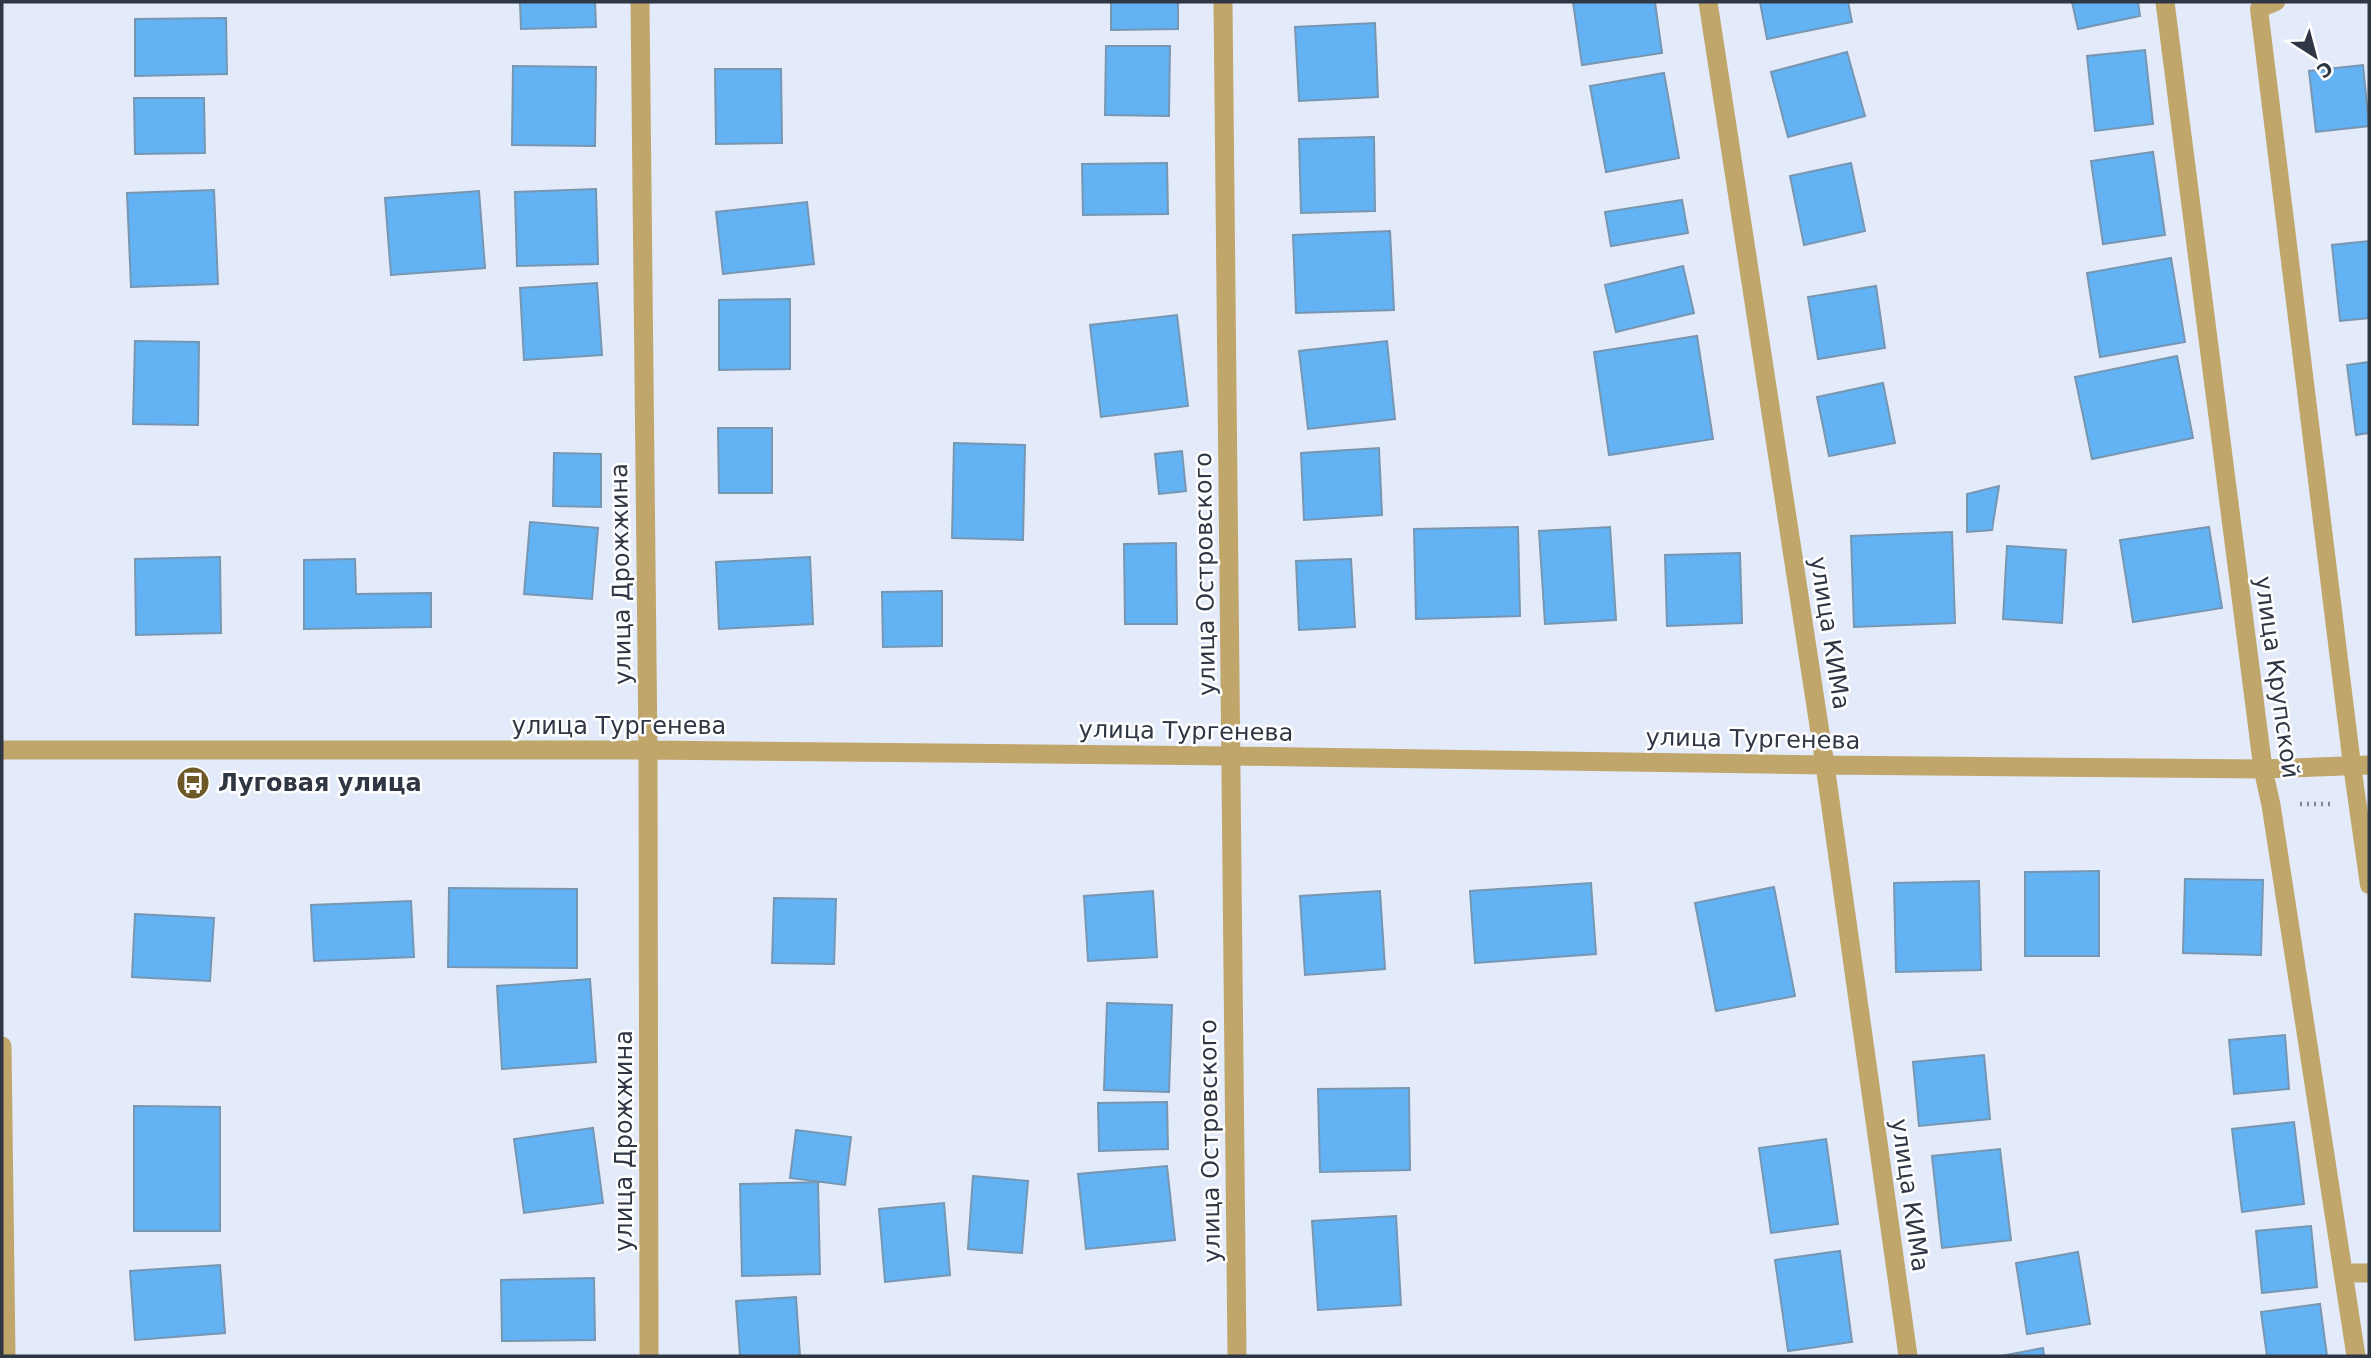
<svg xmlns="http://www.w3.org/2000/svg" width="2371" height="1358" font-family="'DejaVu Sans',sans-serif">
<rect width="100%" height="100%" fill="#e3eaf9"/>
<path fill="#63b3f4" stroke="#7796b1" stroke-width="2" d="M520,2H595L596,27L521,29Z
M1111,2H1178V29L1111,30Z
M1573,2H1655L1662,53L1582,65Z
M1760,2H1848L1852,22L1767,39Z
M2072,2H2138L2140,16L2078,29Z
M226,18L227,74L135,76V19Z
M1375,23L1378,97L1299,101L1295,27Z
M1106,46H1170L1169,116L1105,115Z
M2145,50L2153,124L2095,131L2087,56Z
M1847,52L1865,116L1788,137L1771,72Z
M2363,65L2369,126L2316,132L2309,71Z
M513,66L596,67L595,146L512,145Z
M715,69H781L782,143L716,144Z
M1664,73L1679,158L1606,172L1590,86Z
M134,98H204L205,153L135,154Z
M1374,137L1375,211L1301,213L1299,139Z
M2153,152L2165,235L2103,244L2091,161Z
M1167,163L1168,214L1083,215L1082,164Z
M1851,163L1865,231L1804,245L1790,176Z
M596,189L598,264L517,266L515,192Z
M214,190L218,284L131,287L127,193Z
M479,191L485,268L391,275L385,198Z
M1682,200L1688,233L1611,246L1605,212Z
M807,202L814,264L723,274L716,212Z
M1390,231L1394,310L1296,313L1293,235Z
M2369,241V318L2340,321L2332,245Z
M2171,258L2185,342L2100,357L2087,273Z
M1683,266L1694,313L1616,332L1605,285Z
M597,283L602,355L524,360L520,288Z
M1876,286L1885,348L1818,359L1808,297Z
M790,299V369L719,370V300Z
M1177,315L1188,406L1101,417L1090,325Z
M1697,336L1713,439L1609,455L1594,352Z
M135,341L199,342L198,425L133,424Z
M1387,341L1395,419L1308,429L1299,351Z
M2177,356L2193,438L2092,459L2075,377Z
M2369,362V433L2356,435L2347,365Z
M1883,383L1895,443L1829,456L1817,397Z
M718,428H772V493H719Z
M954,443L1025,445L1023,540L952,538Z
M1379,448L1382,515L1304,520L1301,453Z
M1182,451L1186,491L1159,494L1155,454Z
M554,453L601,454V507L553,506Z
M1999,486L1992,530L1967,532V494Z
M530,522L598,528L592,599L524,594Z
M1518,527L1520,616L1416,619L1414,529Z
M1610,527L1616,620L1545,624L1539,531Z
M2209,527L2222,608L2133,622L2120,540Z
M1952,532L1955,623L1854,627L1851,536Z
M1176,543L1177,624H1125L1124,544Z
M2007,546L2066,550L2062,623L2003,619Z
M1740,553L1742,623L1667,626L1665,555Z
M220,557L221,633L136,635L135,559Z
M810,557L813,624L719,629L716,562Z
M355,559L356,594L431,593V627L304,629V560Z
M1351,559L1355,627L1299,630L1296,561Z
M942,591V646L883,647L882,592Z
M2099,871V956H2025V872Z
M2185,879L2263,880L2261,955L2183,953Z
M1979,881L1981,970L1896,972L1894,883Z
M1591,883L1596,954L1475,963L1470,891Z
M1774,887L1795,996L1716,1011L1695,903Z
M449,888L577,889V968L448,967Z
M1153,891L1157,957L1088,961L1084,896Z
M1380,891L1385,969L1305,975L1300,896Z
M774,898L836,899L834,964L772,963Z
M411,901L414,957L314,961L311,905Z
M135,914L214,918L210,981L132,977Z
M590,979L596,1062L502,1069L497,986Z
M1107,1003L1172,1005L1169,1092L1104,1090Z
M2285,1035L2289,1089L2234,1094L2229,1040Z
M1984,1055L1990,1119L1919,1126L1913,1062Z
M1409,1088L1410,1170L1320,1172L1318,1089Z
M1167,1102L1168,1149L1099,1151L1098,1103Z
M134,1106L220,1107V1231H134Z
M2294,1122L2304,1204L2242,1212L2232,1129Z
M593,1128L603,1203L524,1213L514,1139Z
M796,1130L851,1137L845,1185L790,1178Z
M1826,1139L1838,1224L1771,1233L1759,1148Z
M2000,1149L2011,1240L1942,1248L1932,1156Z
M1167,1166L1175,1240L1086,1249L1078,1174Z
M973,1176L1028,1181L1022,1253L968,1249Z
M818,1182L820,1274L742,1276L740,1184Z
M944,1203L950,1275L885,1282L879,1209Z
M1396,1216L1401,1305L1318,1310L1312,1221Z
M2311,1226L2317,1287L2262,1293L2256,1231Z
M1840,1251L1852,1342L1788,1351L1775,1260Z
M2078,1252L2090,1324L2027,1334L2016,1263Z
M220,1265L225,1333L135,1340L130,1271Z
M594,1278L595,1340L502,1341L501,1280Z
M796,1297L800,1356H740L736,1301Z
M2320,1304L2327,1356H2267L2261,1312Z
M2043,1348L2044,1356H2001Z"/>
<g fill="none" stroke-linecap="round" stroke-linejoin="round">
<path stroke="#818896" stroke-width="4.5" stroke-dasharray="2 5" stroke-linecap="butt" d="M2300,804H2330"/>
<path stroke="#c1a66c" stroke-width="18" d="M2276,2L2259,9L2352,765L2369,885"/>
<path stroke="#c1a66c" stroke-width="19" d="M640,2L648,750L649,1356
M1223,2L1237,1356
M1708,2L1825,765L1908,1356
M2165,2L2263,769L2271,805L2356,1356
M2,750H648L1231,756L1825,765L2263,769L2369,765
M2345,1273H2369"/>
<path stroke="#c1a66c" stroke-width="19" d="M2,1046L6,1356"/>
</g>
<defs>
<symbol id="bus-disc" viewBox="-11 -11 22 22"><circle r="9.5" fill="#6d5827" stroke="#fff"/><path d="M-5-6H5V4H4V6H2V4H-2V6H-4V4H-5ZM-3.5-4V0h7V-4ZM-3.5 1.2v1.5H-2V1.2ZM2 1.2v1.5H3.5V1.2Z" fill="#fff"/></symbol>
</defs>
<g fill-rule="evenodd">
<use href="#bus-disc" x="174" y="764" width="38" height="38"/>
</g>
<g text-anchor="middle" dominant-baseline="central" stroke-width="5" stroke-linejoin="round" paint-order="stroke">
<g font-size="24" fill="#2f3644" stroke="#fff">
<text transform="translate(621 574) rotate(-91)">улица Дрожжина</text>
<text transform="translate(1205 574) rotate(-91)">улица Островского</text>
<text transform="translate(1830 633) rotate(81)">улица КИМа</text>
<text transform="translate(2277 677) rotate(82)">улица Крупской</text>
<text x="619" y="726">улица Тургенева</text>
<text transform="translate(1186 731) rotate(1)">улица Тургенева</text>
<text transform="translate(1753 739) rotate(1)">улица Тургенева</text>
<text transform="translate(624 1141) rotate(-90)">улица Дрожжина</text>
<text transform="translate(1210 1141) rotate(-91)">улица Островского</text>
<text transform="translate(1910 1195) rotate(82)">улица КИМа</text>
</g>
<g font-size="24" font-weight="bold" fill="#2f3644" stroke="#fff" text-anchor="start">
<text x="218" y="783">Луговая улица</text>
</g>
</g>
<rect width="2371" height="1358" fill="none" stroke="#2f3644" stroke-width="7"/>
<g transform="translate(2315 56) rotate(144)" stroke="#ffffff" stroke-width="5" paint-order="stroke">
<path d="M0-5L12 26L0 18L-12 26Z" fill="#2f3644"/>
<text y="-10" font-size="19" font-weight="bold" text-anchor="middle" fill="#2f3644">С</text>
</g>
</svg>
